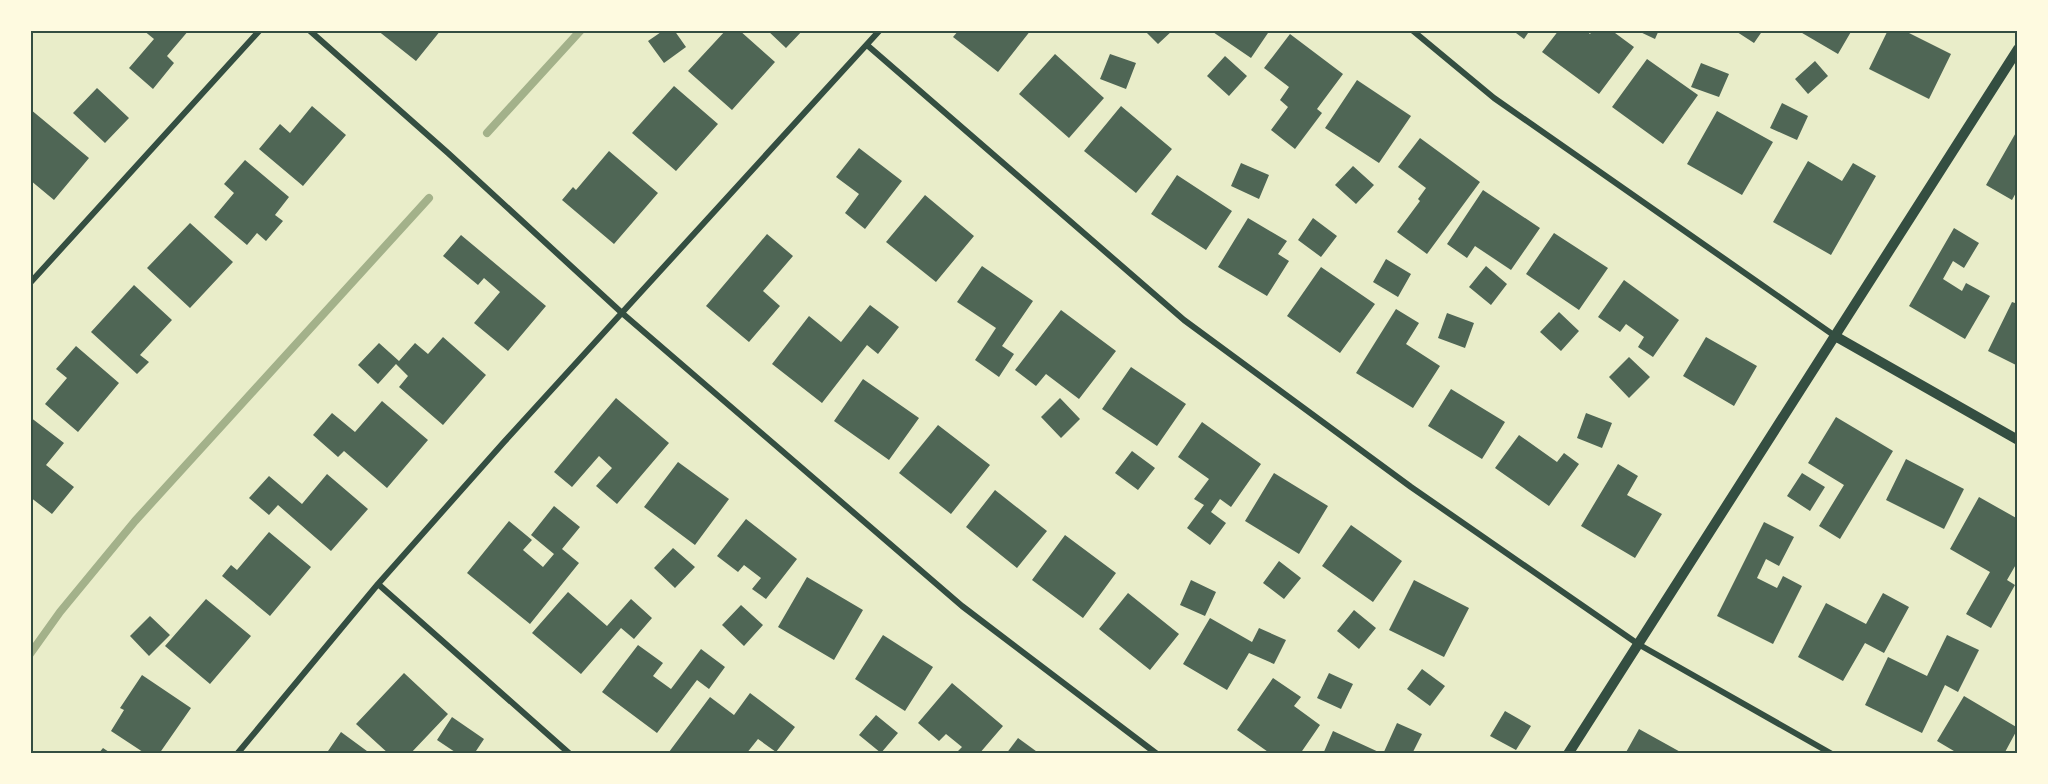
<svg xmlns="http://www.w3.org/2000/svg" width="2048" height="784" font-family="'Golos Text',sans-serif">
<rect width="100%" height="100%" fill="#e9edc9"/>
<g fill="none" stroke-linecap="round" stroke-linejoin="round">
<path stroke="#a3b18a" stroke-width="8" d="M487,133L581,30
M30,654L60,612L135,521L429,198"/>
</g>
<path fill="#4f6655" d="M143,30H189L167,56L174,63L153,89L129,68L154,39Z
M377,30H441L416,61Z
M664,30H674L686,47L664,63L648,41Z
M726,30H739L775,62L732,110L688,71Z
M767,30H803L786,48Z
M959,30H1031L998,72L953,37Z
M1144,30H1173L1158,44Z
M1210,30H1270L1251,58Z
M1512,30H1530L1524,39Z
M1559,30H1585L1590,34L1593,30H1611L1634,47L1599,94L1542,52Z
M1636,30H1659L1655,39Z
M1734,30H1763L1754,43Z
M1797,30H1852L1838,54Z
M1888,30H1903L1951,54L1929,99L1869,69Z
M1290,34L1343,74L1317,109L1322,113L1295,149L1271,130L1288,107L1280,100L1289,87L1264,68Z
M1055,54L1104,98L1069,138L1019,94Z
M1110,54L1136,63L1126,89L1100,79Z
M1225,56L1247,76L1229,96L1207,76Z
M1647,59L1698,95L1663,144L1612,107Z
M1815,61L1828,76L1808,94L1795,79Z
M1701,63L1729,74L1719,97L1691,87Z
M1357,80L1411,116L1379,163L1325,128Z
M674,86L718,124L676,171L632,133Z
M97,88L129,118L105,143L73,113Z
M1782,103L1808,116L1797,140L1770,128Z
M312,106L346,135L303,186L259,149L280,124L290,133Z
M1121,106L1172,149L1136,193L1084,151Z
M30,109L89,158L54,200L30,180Z
M1717,111L1773,142L1742,195L1687,164Z
M2018,129V189L2012,200L1986,185Z
M1420,138L1480,182L1427,254L1397,232L1420,201L1418,199L1426,188L1398,167Z
M859,148L902,181L865,229L845,213L859,194L836,177Z
M609,151L658,193L614,244L562,200L573,187L576,190Z
M245,160L289,197L275,215L283,221L266,241L257,233L247,245L214,217L234,193L224,184Z
M1808,161L1842,181L1853,163L1876,176L1831,255L1773,222Z
M1241,163L1269,175L1259,199L1231,186Z
M1353,166L1374,185L1356,204L1335,185Z
M1177,175L1232,211L1206,250L1151,214Z
M1483,190L1540,228L1511,270L1475,246L1467,258L1447,244Z
M925,195L974,236L936,282L886,242Z
M1248,218L1287,241L1278,254L1289,261L1267,296L1218,267Z
M1313,218L1337,236L1321,257L1298,240Z
M190,223L233,262L190,308L147,268Z
M1954,228L1979,243L1964,268L1953,261L1943,279L1962,291L1966,283L1990,296L1965,339L1909,306Z
M1554,233L1608,268L1579,310L1526,274Z
M767,234L793,256L763,291L780,306L749,342L706,306Z
M461,235L546,306L508,351L474,323L500,292L484,278L478,285L443,256Z
M1386,259L1411,274L1398,297L1373,282Z
M982,266L1033,301L1002,346L1014,354L999,377L975,360L996,328L957,302Z
M1486,266L1507,284L1491,305L1469,287Z
M1321,267L1375,304L1340,353L1287,316Z
M1624,280L1679,320L1653,357L1638,347L1644,337L1626,324L1620,332L1598,317Z
M134,285L172,320L140,355L149,362L137,374L91,332Z
M2012,302L2018,304V366L1988,351Z
M870,305L899,327L878,354L867,345L822,403L772,364L809,316L841,342Z
M1396,309L1419,323L1406,344L1440,366L1413,408L1356,373Z
M1061,310L1116,351L1079,399L1046,374L1036,386L1015,370Z
M1559,312L1579,331L1561,351L1540,332Z
M1447,313L1474,323L1465,348L1438,338Z
M443,337L486,375L443,425L399,387L408,376L396,364L378,384L358,365L379,343L399,361L415,343L428,354Z
M1706,337L1757,366L1734,406L1683,376Z
M76,346L119,383L78,432L45,404L67,378L56,369Z
M1629,357L1650,377L1629,398L1609,377Z
M1131,367L1186,404L1157,446L1102,409Z
M863,379L919,418L889,460L834,421Z
M1451,389L1505,422L1482,459L1428,426Z
M616,398L669,443L617,504L596,486L612,468L599,456L572,487L554,472Z
M1060,398L1080,419L1061,438L1041,417Z
M382,401L428,440L387,488L344,451L338,457L313,435L332,413L355,432Z
M1586,413L1612,423L1602,448L1577,438Z
M30,417L64,443L46,465L74,487L52,514L30,497Z
M1836,417L1893,451L1840,539L1819,526L1844,485L1808,463Z
M1202,422L1261,464L1231,507L1220,499L1211,512L1226,523L1210,545L1187,528L1204,505L1194,499L1209,479L1178,457Z
M938,425L990,465L951,514L899,473Z
M1519,435L1557,462L1564,453L1579,464L1549,506L1495,468Z
M1132,451L1155,468L1138,490L1115,473Z
M1906,459L1964,489L1944,529L1886,500Z
M678,462L729,499L695,545L644,507Z
M1618,464L1638,476L1627,495L1662,514L1635,558L1581,526Z
M1274,473L1328,506L1299,554L1245,521Z
M1802,473L1825,487L1810,511L1787,496Z
M327,474L368,509L331,551L278,505L269,515L249,498L269,476L302,504Z
M995,490L1047,531L1017,568L966,527Z
M1979,497L2018,519V561L2007,580L2015,585L1991,628L1966,614L1990,572L1950,549Z
M554,506L580,527L562,549L579,563L530,624L467,573L509,521L532,540L523,550L543,567L554,554L531,535Z
M746,519L797,559L766,599L752,589L761,578L744,565L738,572L717,556Z
M1764,522L1794,537L1779,566L1766,559L1757,578L1777,588L1783,576L1802,586L1773,644L1717,616Z
M1351,525L1402,561L1373,602L1322,566Z
M269,532L311,567L270,616L222,576L231,565L237,570Z
M1065,535L1116,573L1083,618L1032,580Z
M673,548L695,567L675,588L654,568Z
M1279,561L1301,578L1284,599L1263,583Z
M807,577L863,610L834,660L778,627Z
M1191,580L1216,592L1205,616L1180,605Z
M1414,580L1469,608L1444,657L1389,630Z
M568,592L607,626L631,599L652,618L634,639L621,628L581,674L532,633Z
M1128,593L1179,634L1150,670L1099,629Z
M1883,593L1909,607L1884,653L1865,643L1843,681L1798,657L1826,603L1866,624Z
M206,599L251,636L210,684L165,646Z
M741,605L763,625L744,646L722,625Z
M1354,610L1376,628L1359,649L1337,631Z
M150,616L170,635L149,656L130,636Z
M1210,618L1252,642L1259,628L1286,640L1274,664L1249,653L1227,690L1183,664Z
M883,635L933,667L905,711L855,679Z
M1947,635L1979,650L1958,692L1945,685L1922,733L1865,705L1888,657L1927,676Z
M638,645L663,663L653,676L671,689L701,649L725,667L709,689L697,680L657,733L602,692Z
M1422,669L1445,686L1430,706L1407,689Z
M404,673L448,714L410,754H389L356,724Z
M1329,673L1353,684L1341,709L1317,698Z
M142,675L191,708L159,754H146L111,731L124,710L120,708Z
M1273,678L1301,697L1294,706L1320,725L1300,754H1271L1237,730Z
M952,683L1003,726L979,754H955L962,747L946,734L939,741L918,723Z
M750,693L795,727L776,752L758,739L746,754H672L669,752L710,697L734,715Z
M1964,696L2018,728L2004,754H1959L1937,741Z
M1505,711L1531,726L1516,750L1490,736Z
M876,715L898,733L881,753L859,735Z
M452,717L484,739L474,754H458L437,740Z
M1397,723L1422,734L1412,754H1323L1333,731L1383,754Z
M1639,729L1684,754H1625Z
M341,732L371,754H326Z
M1018,738L1040,754H1006Z
M103,748L112,754H98Z"/>
<g fill="none" stroke-linecap="round" stroke-linejoin="round">
<path stroke="#344e41" stroke-width="6" d="M309,30L448,153L622,313L962,606L1157,754
M1412,30L1494,98L1835,336
M867,45L1184,320L1411,487L1638,644L1832,754
M30,283L260,30
M378,584L570,754
M237,754L378,584L504,442L880,30"/>
<path stroke="#344e41" stroke-width="10" d="M1835,336L2018,440
M1568,754L2018,49"/>
</g>
<rect width="2048" height="784" fill="none" stroke="#fefae0" stroke-width="63"/>
<rect x="32" y="32" width="1984" height="720" fill="none" stroke="#344e41" stroke-width="2"/>
</svg>
